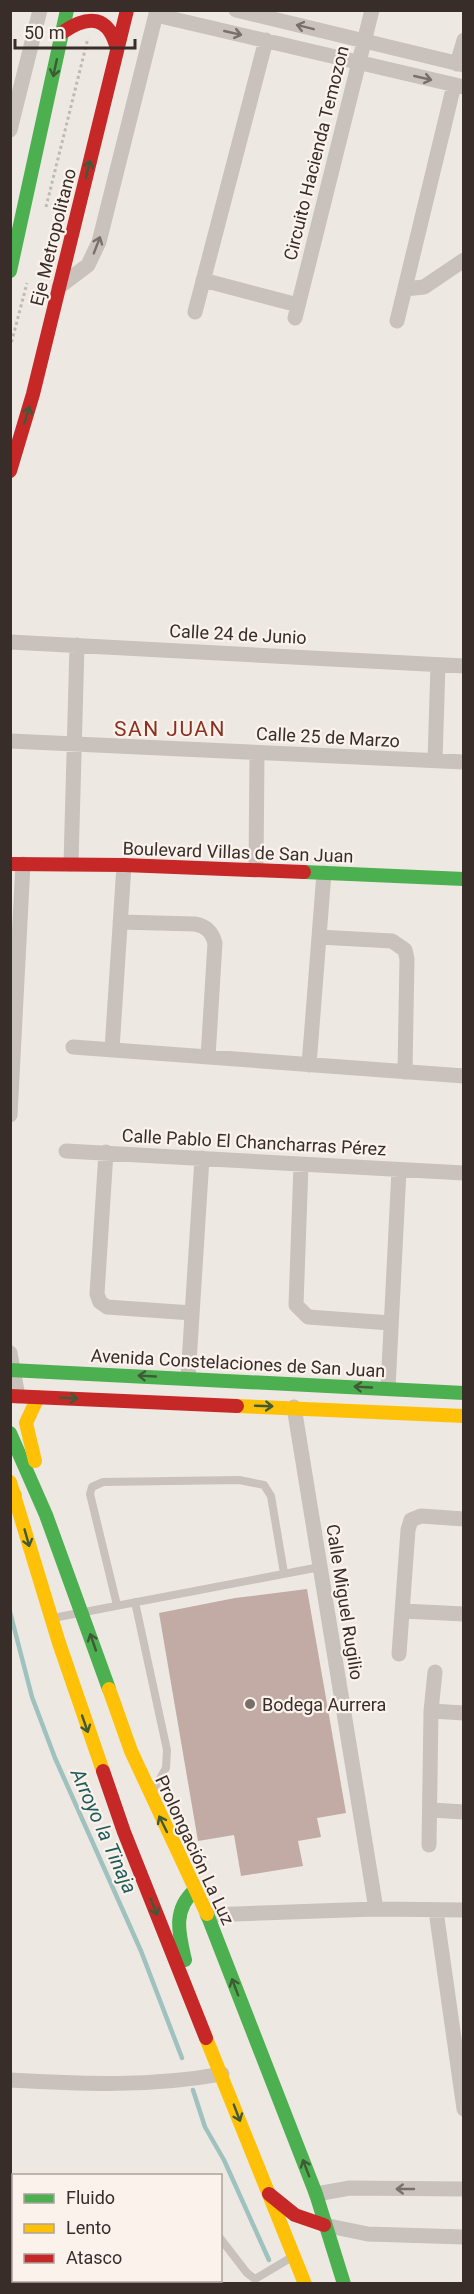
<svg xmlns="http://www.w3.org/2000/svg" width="474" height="2294" font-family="Roboto,sans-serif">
<rect width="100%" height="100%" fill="#eee8e3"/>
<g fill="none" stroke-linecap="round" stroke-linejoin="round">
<path stroke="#9fc2bf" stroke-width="4.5" d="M10,1612L32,1697L55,1758L141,1951L182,2058
M193,2090L205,2127L224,2160L269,2260"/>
</g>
<path fill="#c2aba5" d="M307,1589L346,1813L317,1818L321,1837L298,1841L303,1866L241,1876L234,1835L198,1841L159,1613L235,1598Z"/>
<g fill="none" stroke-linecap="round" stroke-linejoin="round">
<path stroke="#c1b9b4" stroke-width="3" stroke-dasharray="3 3" stroke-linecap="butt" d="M46,207L88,38
M10,348L27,283"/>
<path stroke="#c8c1bc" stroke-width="8" d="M135,1602L167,1750L166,1768L153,1791
M117,1605L90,1494L92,1487L103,1482L239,1480L264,1485L271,1496L284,1573
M53,1618L320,1567
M10,2214L14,2215
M220,2238L247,2273L255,2279L292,2257"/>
<path stroke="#c8c1bc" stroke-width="15" d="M236,10L464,65
M156,15L464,87
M457,64L464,40
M10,130L40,10
M203,280L298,305
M59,287L88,265L99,242L157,10
M405,289L424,287L464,260
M195,312L266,40
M295,318L372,10
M397,321L454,85
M10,642L464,666
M10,741L464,762
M435,761L438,665
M71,864L77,645
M256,870L257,753
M120,922L195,924C206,926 212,932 215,943L208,1057
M319,937L392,941L405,950L407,959L405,1072
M73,1047L464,1076
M112,1049L124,865
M309,1065L324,873
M10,1115L23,864
M66,1151L464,1173
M106,1152L97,1294L100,1302L107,1307L192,1313
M301,1165L296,1305L308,1317L391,1323
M10,1353L18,1396
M188,1378L202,1158
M388,1388L399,1170
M294,1407L376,1909
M403,1611L464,1614
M399,1654L408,1530L411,1520L421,1516L464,1519
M431,1711L464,1713
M431,1810L464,1812
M429,1845L431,1711L435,1672
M436,1911L464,2109
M207,1915L376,1909L464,1910
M10,2080C81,2084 152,2087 222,2074
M316,2194L350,2188L464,2189
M324,2225L368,2234L464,2237"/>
<path stroke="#4caf50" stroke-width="14" d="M10,271L67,10
M304,872L464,879
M10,1370L464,1393
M10,1433L46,1515L109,1689
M207,1914L316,2194L344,2284
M185,1960C179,1934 172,1910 195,1890"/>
<path stroke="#ffc107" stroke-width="14" d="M237,1406L464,1416
M35,1461L26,1423L38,1397
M10,1482L59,1643L103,1771
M10,1492L15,1495
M109,1689L131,1751L207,1914
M206,2038L305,2284"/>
<path stroke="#c62828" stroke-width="14" d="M63,32C89,14 109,16 117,49
M10,471L33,394L127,10
M10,864L124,865L304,872
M10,1396L237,1406
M103,1771L124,1832L206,2038
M269,2194L295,2215L324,2225"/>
</g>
<defs><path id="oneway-shaft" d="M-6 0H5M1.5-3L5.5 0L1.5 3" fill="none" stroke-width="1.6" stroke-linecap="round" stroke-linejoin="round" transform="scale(1.5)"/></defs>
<g stroke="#79706b">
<use href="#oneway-shaft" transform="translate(305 27) rotate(-166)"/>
<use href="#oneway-shaft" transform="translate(233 33) rotate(13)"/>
<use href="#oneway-shaft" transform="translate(423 78) rotate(13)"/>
<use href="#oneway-shaft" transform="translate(97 245) rotate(-69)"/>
<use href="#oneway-shaft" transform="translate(405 2189) rotate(-180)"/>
</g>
<g stroke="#405a37">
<use href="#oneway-shaft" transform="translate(55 68) rotate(102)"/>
<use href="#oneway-shaft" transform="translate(88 169) rotate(-76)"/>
<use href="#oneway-shaft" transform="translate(27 415) rotate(-74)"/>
<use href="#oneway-shaft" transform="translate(147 1376) rotate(-177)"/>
<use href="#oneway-shaft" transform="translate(363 1387) rotate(-177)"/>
<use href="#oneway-shaft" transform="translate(69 1398) rotate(2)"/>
<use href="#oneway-shaft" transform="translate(264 1406) rotate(2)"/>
<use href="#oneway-shaft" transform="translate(27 1538) rotate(74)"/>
<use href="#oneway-shaft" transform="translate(93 1642) rotate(-109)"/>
<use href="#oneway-shaft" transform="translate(85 1724) rotate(71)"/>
<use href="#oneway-shaft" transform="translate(163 1824) rotate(-116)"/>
<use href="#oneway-shaft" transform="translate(154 1907) rotate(68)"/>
<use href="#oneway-shaft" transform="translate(235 1987) rotate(-111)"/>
<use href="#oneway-shaft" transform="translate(237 2113) rotate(69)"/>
<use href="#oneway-shaft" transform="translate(306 2168) rotate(-111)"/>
</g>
<circle fill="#786e6a" stroke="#faf2eb" stroke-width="2" cx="250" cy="1704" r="6"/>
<g text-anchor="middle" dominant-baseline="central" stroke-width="4.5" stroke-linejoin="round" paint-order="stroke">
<g font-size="18" fill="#392d29" stroke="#faf2eb">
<text transform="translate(316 153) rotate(-76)">Circuito Hacienda Temozon</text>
<text transform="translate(53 237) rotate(-76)">Eje Metropolitano</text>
<text transform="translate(238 634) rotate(3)">Calle 24 de Junio</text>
<text transform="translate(328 737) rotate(3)">Calle 25 de Marzo</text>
<text transform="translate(238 852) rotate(2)">Boulevard Villas de San Juan</text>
<text transform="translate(254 1142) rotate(3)">Calle Pablo El Chancharras Pérez</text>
<text transform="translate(238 1363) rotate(3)">Avenida Constelaciones de San Juan</text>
<text transform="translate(345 1602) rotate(81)">Calle Miguel Rugilio</text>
<text transform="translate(195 1850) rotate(65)">Prolongación La Luz</text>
</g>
<g font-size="18" fill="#392d29" stroke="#faf2eb" text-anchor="start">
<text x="262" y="1704">Bodega Aurrera</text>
</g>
<g font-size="20" font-style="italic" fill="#1e5c5b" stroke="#faf2eb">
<text transform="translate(104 1831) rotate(66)">Arroyo la Tinaja</text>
</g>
<g font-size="21" letter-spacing="1.5" fill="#8a3221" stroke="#faf2eb">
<text x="170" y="729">SAN JUAN</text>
</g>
</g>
<rect width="474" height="2294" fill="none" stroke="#392d29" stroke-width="24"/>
<rect x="12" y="2174" width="210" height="108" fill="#faf2eb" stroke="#ada39d" stroke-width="1.5"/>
<rect x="24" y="2194" width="30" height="9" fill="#4caf50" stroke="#ada39d" stroke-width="1.5"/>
<text x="66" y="2204" font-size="18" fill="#392d29">Fluido</text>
<rect x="24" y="2224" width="30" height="9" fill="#ffc107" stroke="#ada39d" stroke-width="1.5"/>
<text x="66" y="2234" font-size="18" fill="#392d29">Lento</text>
<rect x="24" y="2254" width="30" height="9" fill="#c62828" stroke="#ada39d" stroke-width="1.5"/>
<text x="66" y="2264" font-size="18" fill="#392d29">Atasco</text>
<path d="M15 39v9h120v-9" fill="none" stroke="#392d29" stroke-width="3"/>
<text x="24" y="39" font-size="18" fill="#392d29" stroke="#faf2eb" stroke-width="4.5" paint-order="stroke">50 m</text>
</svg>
